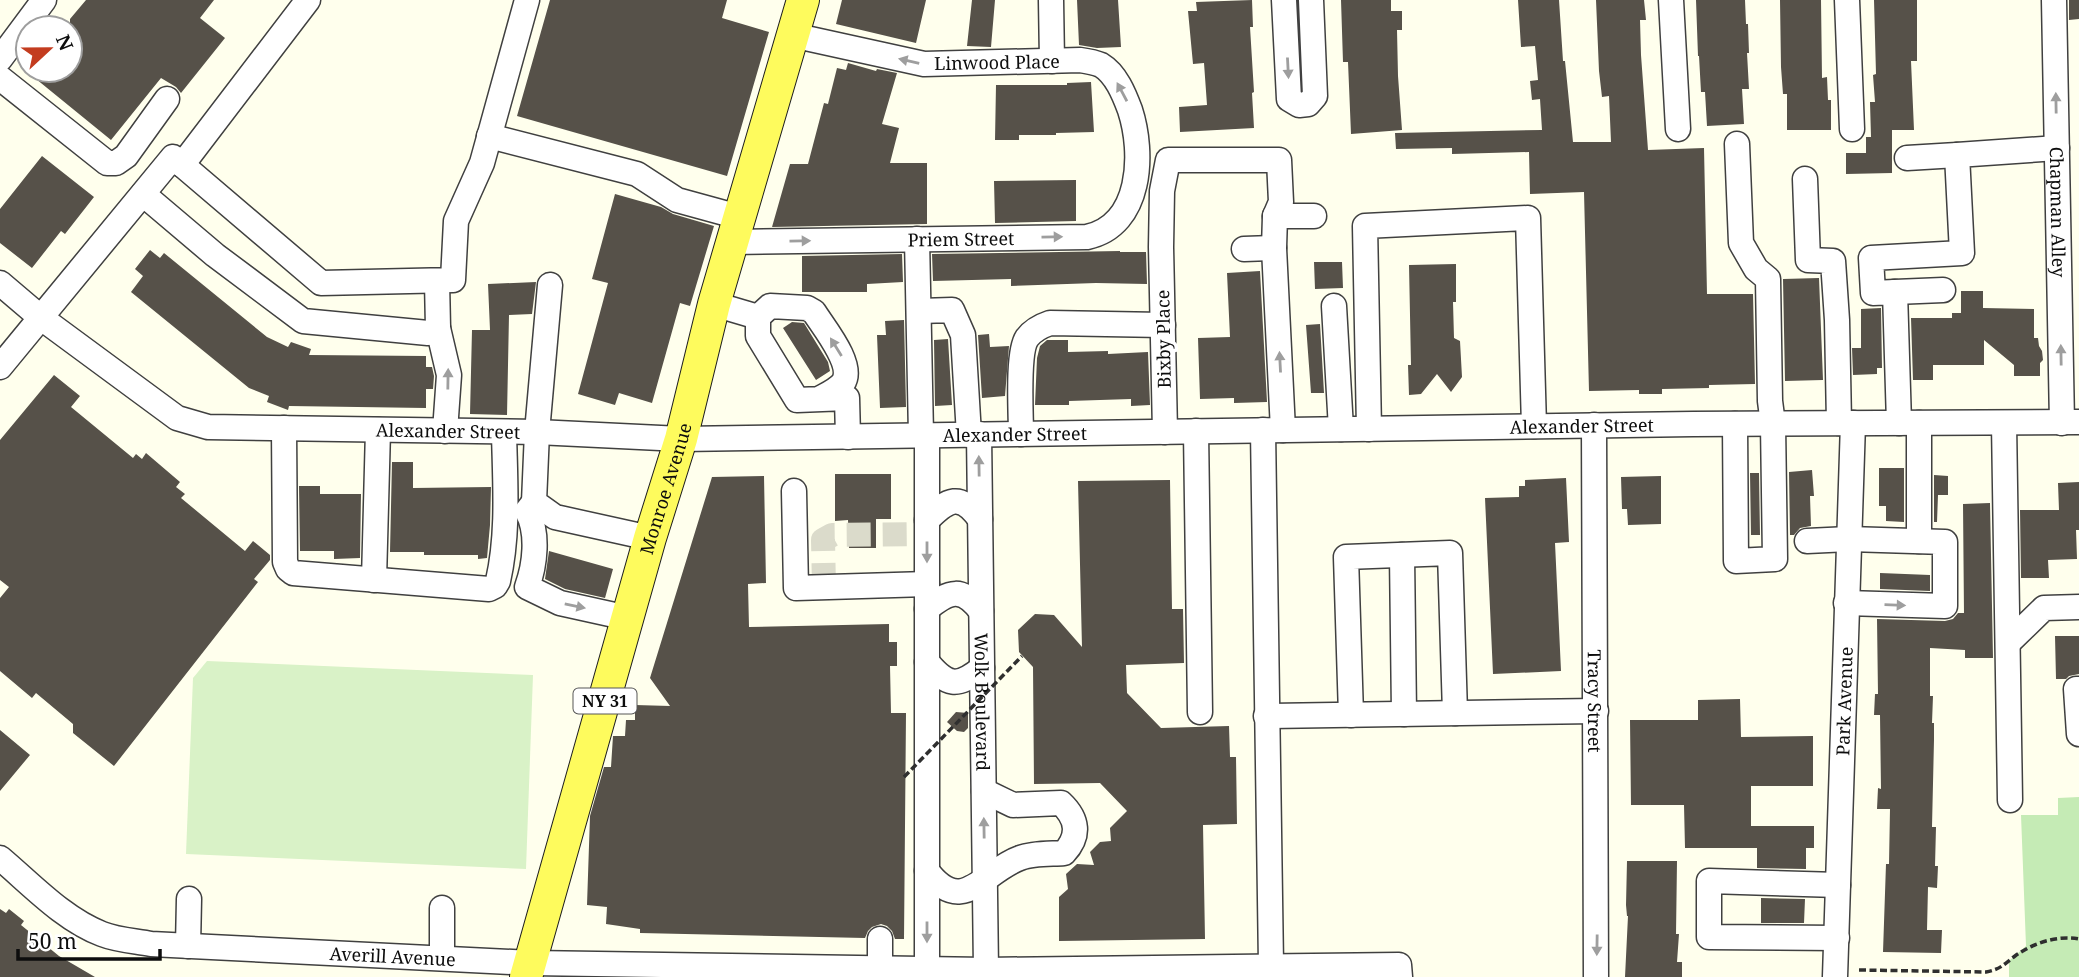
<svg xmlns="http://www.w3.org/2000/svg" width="2079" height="977" font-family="'Noto Serif',serif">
<rect width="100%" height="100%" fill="#ffffed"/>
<path fill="#c5ebb5" d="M2079,797V977H2009V961L2026,946L2021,815H2058V798Z"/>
<path fill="#d9f2c7" d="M207,661L533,675L526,869L186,854L193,678Z"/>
<path fill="#565149" d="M86,0H214L200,18L225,38L181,93L176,87L161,78L111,140L25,70H70V19Z
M550,0H727L722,18L769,32L727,176L517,116Z
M842,0H926L916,43L836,24Z
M972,0H995L991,47L967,46Z
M1077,0H1118L1121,47L1097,48L1079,45Z
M1252,0L1253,27H1250L1254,92L1252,93L1254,128L1180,132L1179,107L1207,105L1204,63L1193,64L1188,11H1197L1196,2Z
M1341,0H1391V11H1402V30H1397L1398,76L1402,130L1351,134L1348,62H1343Z
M1518,0H1559L1563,61H1565L1573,142H1611L1609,96L1602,97L1599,71L1596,0H1644L1646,20H1640L1641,55L1648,150L1704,148L1707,294H1753L1755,384L1709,385V388L1662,389V394H1639V390L1589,391L1584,192L1530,194L1529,152L1452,154V148L1396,149L1395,133L1542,130L1540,99L1532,100L1530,81L1538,80L1535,46L1521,47Z
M1696,0H1745L1746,24H1748L1749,53H1747L1749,89H1742L1744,124L1707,126L1705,92H1701L1699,56H1698Z
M1780,0H1821L1822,78L1827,77L1828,100H1831V130H1787V94H1783L1781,67Z
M1874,0H1917V61H1911L1914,130H1892V173L1846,174V153H1866V137H1871L1870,102H1875L1873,75L1876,74Z
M2069,0H2079V19L2069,20Z
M848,63L876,71L877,69L897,73L882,124L899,128L890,163H927V224L772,227L790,164H808L824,103L828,104L837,68L846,70Z
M1091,82L1094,132L1056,133V135H1019V140H995L996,85H1067V83Z
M42,156L94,197L65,234L61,231L32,268L0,243V209Z
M1076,180V221L995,223L994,181Z
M615,194L661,207L673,214L714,226L690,306L680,303L652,403L619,393L615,405L578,394L608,283L592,279Z
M150,250L160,258L164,253L267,337L288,347L291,342L311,349L309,355L426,356V367H432L434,376L433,389H426V408L289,406L288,410L267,402L269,396L249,388L131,292L143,276L135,269Z
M1120,251V252H1146L1147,284L1096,283L1011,286V279L933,281L932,254Z
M902,254L903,282L867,284V292H802V256Z
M1314,262H1342L1343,288L1315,289Z
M1456,264V302H1453L1454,338L1460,341L1462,377L1451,392L1437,374L1421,394L1409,395L1408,365H1411L1409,265Z
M1260,271L1267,402L1234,403V398L1200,399L1198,338L1230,337L1227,273Z
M1819,278L1823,380L1785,381L1783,279Z
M536,282L532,314L509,315L507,415L470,414L472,330H490L488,284Z
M1961,291H1983V308L2034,309V338H2038L2039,346L2042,351L2043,360L2040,363V376H2014V365L1984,340V365H1933V380H1913L1911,318H1952V313H1961Z
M1881,308L1882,368H1877V374L1853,375L1852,348H1861V309Z
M904,320L906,407L880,408L877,335H886L885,321Z
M792,322L804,323L828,362L830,371L816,380L783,328Z
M1320,324L1324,393H1311L1306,325Z
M989,334L990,347L1009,346L1005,396L982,398L978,335Z
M948,339L952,405L935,406L934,340Z
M1047,340H1068V352L1108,351V354L1148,352L1150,405L1131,406V399L1069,401V405H1035L1037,358L1040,346Z
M54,375L80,396L71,407L133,458L136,454L142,459L146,453L180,482L176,487L185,494L181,498L245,551L253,541L270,555V560L254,579L258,582L114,766L73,733V724L36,693L32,698L0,671V598L9,587L0,580V440Z
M392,462H413V488L491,487L490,525L487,558L478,559V555H424V552H390Z
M1879,468H1904V522L1886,521V506H1879Z
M1812,470L1814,496H1810L1811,526L1800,528L1794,535H1790L1789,472Z
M1750,473H1759L1760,535H1751Z
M835,474H891V519H876V548H849L848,520L835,521Z
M1934,475L1948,476V495H1938L1937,522H1934Z
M764,476L766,583L748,584L749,627L889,624V642H897V666H890L891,713H906L904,939H895L892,931L887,926L881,924L872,927L868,931L865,938L640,933V929L606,924L607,907L587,905L590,816L604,767H611L613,736H625L626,720H635V705L670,706L650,678L712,477Z
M1661,476V524L1628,525L1627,509H1622L1621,477Z
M1566,478L1569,542L1555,543L1561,671L1493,674L1485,498L1519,497V486H1525V480Z
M1170,480L1172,609H1183L1184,663L1126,665L1127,693L1161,728L1229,726L1230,757H1236L1237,824L1203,825L1205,939L1059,941V897L1068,889L1066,874L1077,864L1094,865L1090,852L1100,842L1111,841L1110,828L1127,811L1100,783L1034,784L1033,667L1019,652L1018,630L1035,614L1054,615L1082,647L1078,481Z
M2079,482V530H2076L2077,559L2048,560L2049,578H2021L2020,510H2059L2058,483Z
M299,486H320V494H361L360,558L334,559V551H300Z
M1990,503L1993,658H1965V650L1930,648V696H1933L1932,723H1934V740L1932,827H1936L1935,866H1938L1937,888L1928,887L1927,930H1942L1941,953L1883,952L1886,864H1889L1890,809H1877L1878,788L1881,789L1880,715H1874L1875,694H1878L1877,619L1945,621L1953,619L1958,613H1964L1963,504Z
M549,551L613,569L605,598L565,589L545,579Z
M1880,573L1930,575V591L1880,589Z
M2055,636H2079V674L2069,676L2066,679H2056Z
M1740,699L1741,737L1813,736V786H1751V826H1814V848H1806V869L1757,868V848H1685L1684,805H1631L1630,720H1698V700Z
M956,712L968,713V728L964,732L957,731L947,722Z
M0,730L30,755L0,791Z
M1627,861H1677L1676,934H1679L1677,962H1682V977H1625L1628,916H1627L1626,905Z
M1761,898L1805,899L1804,923H1761Z
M0,909L6,913L9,909L24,921L21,925L59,956L95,977H0Z"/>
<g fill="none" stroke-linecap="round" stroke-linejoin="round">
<path stroke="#dbdbcb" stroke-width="24" stroke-dasharray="24 12" stroke-linecap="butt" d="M824,587L823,540L832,535L927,534"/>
<defs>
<g id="minor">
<path d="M1051,0L1052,61"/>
<path d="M1284,0L1289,99L1299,105L1308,104L1315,96L1311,0"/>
<path d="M1671,0L1678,129"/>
<path d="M1847,0L1852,129"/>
<path id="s1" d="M2054,0L2062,423"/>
<path d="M0,59L44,0"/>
<path d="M0,78L107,163H116L126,156L167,99"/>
<path d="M489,136L637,174L677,200L739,217"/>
<path d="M1907,158L1957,155"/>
<path d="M182,165L308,0"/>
<path d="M1805,179L1808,260L1833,261L1837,320L1839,423"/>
<path d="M143,194L215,255L303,321L428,333L438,328L437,281"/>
<path d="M1275,216H1314"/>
<path d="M917,239L921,435"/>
<path id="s2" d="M732,242L1087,237C1142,225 1144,153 1130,110C1124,94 1116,74 1101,65C1094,62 1087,61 1080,60L924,64L792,35"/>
<path d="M1244,249L1274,248"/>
<path id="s3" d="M0,283L40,317L177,418L208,427L537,432L681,439L1693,424L2079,422"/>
<path d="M550,285L537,432L534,502L555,517L650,538"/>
<path d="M1895,292L1943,290"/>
<path d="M714,304L758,317"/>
<path d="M1334,306L1341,429"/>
<path d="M920,311L952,310L963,335L969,435"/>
<path d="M438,328L449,375L445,431"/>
<path d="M0,367L173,157L321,283L453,280L456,221L482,163L527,0"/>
<path d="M819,399C828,394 837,390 843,383C855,365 824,328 814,312L807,308L770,306L758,317V336L797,400L847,398L848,437"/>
<path d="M1899,423L1895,292L1873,293L1871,258L1962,253L1957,155L2057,148"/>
<path d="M1919,423V541"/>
<path d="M2004,423L2010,800"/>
<path d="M1735,424L1736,561L1775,559L1773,424L1770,401L1768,279L1756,269L1741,243L1737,144"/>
<path id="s4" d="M1594,425L1596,977"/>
<path d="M284,428L285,562L288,569L293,573L489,589L495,586L498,581C509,533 505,481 504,432"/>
<path d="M1369,429L1365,226L1528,218L1534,426"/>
<path d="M1263,430L1271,965"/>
<path d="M1196,431L1200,712"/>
<path d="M1165,432L1161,247L1162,191L1168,160H1279L1281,202L1275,216L1274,248L1283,430"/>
<path id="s5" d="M979,434L986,970"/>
<path d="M1021,434C1021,413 1017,353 1027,338C1033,330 1041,326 1050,323L1163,325"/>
<path d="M794,491L796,588L927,584"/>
<path d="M534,502L527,511C539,533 535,565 527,587L560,603L628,618"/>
<path d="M927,520C948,499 960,492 980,519"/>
<path d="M1807,541L1849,539L1945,542V606L1846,603"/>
<path d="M1402,555L1404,714"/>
<path d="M374,580L378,430"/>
<path d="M927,609C950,590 962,587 981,611"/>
<path d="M2009,642L2044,608L2079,607"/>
<path d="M927,662C947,686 957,688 982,668"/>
<path d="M2079,689H2076L2079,734"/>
<path d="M1351,715L1346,557L1450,553L1455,713"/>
<path d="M1266,716L1596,711"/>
<path id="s6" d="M0,858C31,884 63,919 102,934C117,940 135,941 151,944L531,963L986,970L1399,965L1400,977"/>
<path d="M927,871C963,918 983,871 1020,858C1032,853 1051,854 1064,853C1080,836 1078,819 1061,803L1013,805L984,791"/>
<path d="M442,908V958"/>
<path d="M1837,938L1709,937V881L1838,885"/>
<path d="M880,939V968"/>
<path d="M188,946L189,899"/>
<path d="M927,969V435"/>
<path id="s7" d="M1835,977L1853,423"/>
</g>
<g id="major">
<path id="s8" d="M526,977L650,538L681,439L714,304L803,0"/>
</g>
</defs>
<use href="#minor" stroke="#404040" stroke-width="27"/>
<use href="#major" stroke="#1e1e1e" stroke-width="34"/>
<path stroke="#2f2f2f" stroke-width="3.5" stroke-dasharray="7 3.5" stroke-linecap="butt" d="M1859,970L1986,972C2001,969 2003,965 2015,956C2033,943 2057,935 2079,939"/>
<use href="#minor" stroke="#fff" stroke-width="24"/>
<use href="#major" stroke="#fefb5d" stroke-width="32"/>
<path stroke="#2f2f2f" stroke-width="3.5" stroke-dasharray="7 3.5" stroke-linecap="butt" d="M904,777L1022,656"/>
</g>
<defs><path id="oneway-solid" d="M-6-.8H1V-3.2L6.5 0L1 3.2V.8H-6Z" transform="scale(1.75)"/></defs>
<g fill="#9e9e9e">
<use href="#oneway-solid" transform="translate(909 61) rotate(-167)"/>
<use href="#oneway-solid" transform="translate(1288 68) rotate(87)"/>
<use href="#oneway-solid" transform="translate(1122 92) rotate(-118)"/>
<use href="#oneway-solid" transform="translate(2056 103) rotate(-91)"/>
<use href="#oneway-solid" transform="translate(1052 237) rotate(-1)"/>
<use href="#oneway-solid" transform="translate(800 241) rotate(-1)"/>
<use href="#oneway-solid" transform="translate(836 347) rotate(-122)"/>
<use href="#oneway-solid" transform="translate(2061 355) rotate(-91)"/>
<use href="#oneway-solid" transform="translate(1280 362) rotate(-93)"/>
<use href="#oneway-solid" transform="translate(448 379) rotate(-89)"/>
<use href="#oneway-solid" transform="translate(979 466) rotate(-91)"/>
<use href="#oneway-solid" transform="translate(927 552) rotate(90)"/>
<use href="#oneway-solid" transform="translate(1895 605) rotate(2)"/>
<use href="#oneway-solid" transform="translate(575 606) rotate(12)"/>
<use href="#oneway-solid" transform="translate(984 828) rotate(-91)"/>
<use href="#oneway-solid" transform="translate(927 932) rotate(90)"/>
<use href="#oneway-solid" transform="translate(1597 945) rotate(91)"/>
</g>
<g text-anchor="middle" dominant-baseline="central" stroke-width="7" stroke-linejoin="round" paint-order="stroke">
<rect fill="#fff" stroke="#565656" stroke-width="2" x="573.5" y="688.5" width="63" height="25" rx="5"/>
<g font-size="16" font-weight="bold" fill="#0d0d0d">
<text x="605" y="701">NY 31</text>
</g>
<g font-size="18" fill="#0d0d0d" stroke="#fff">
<text transform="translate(997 62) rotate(-1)">Linwood Place</text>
<text stroke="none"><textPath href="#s1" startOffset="212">Chapman Alley</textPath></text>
<text stroke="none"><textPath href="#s2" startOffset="229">Priem Street</textPath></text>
<text transform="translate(1163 339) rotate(-91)">Bixby Place</text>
<text stroke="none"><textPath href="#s3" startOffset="1629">Alexander Street</textPath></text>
<text stroke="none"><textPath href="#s3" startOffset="495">Alexander Street</textPath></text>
<text stroke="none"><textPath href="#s3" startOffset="1062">Alexander Street</textPath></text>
<text stroke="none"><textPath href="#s8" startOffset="508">Monroe Avenue</textPath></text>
<text stroke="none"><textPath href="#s7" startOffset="276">Park Avenue</textPath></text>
<text stroke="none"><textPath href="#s4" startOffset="276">Tracy Street</textPath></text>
<text stroke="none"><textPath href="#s5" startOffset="268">Wolk Boulevard</textPath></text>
<text stroke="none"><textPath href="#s6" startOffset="420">Averill Avenue</textPath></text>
</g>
</g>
<g transform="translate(49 49) rotate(68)"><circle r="33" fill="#ffffff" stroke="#9e9e9e" stroke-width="2"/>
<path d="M0-5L12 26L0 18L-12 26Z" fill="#c33c1f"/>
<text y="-10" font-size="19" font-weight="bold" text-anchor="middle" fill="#0d0d0d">N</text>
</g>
<path d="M18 949v10h142v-10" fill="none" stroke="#0d0d0d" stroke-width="3.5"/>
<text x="28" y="949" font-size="21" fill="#0d0d0d" stroke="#ffffff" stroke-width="5" paint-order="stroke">50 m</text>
</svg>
